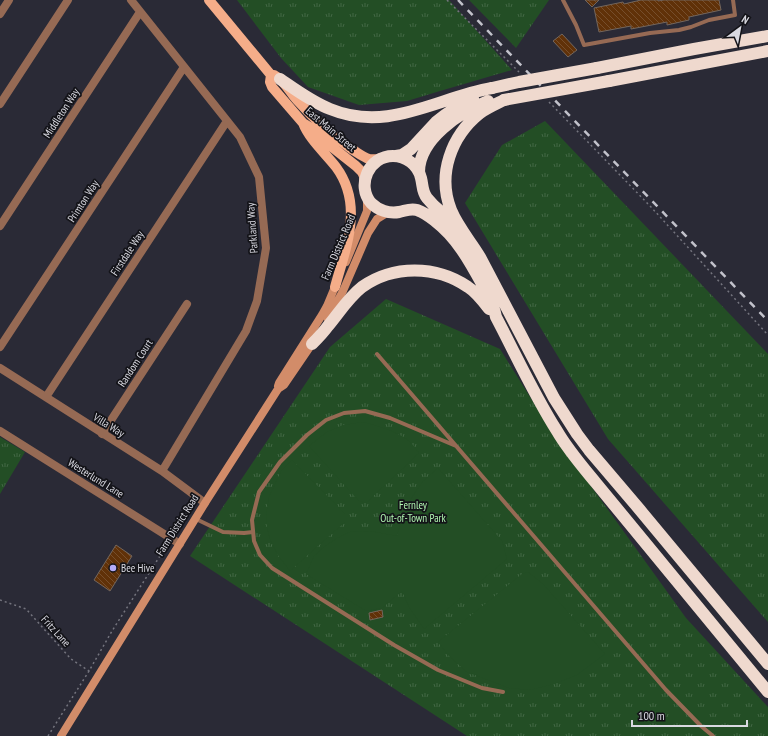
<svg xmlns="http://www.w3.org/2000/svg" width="768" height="736" font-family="'PT Sans Narrow',sans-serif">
<defs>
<pattern id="grass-tufts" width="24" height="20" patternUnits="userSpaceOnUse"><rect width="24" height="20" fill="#234e25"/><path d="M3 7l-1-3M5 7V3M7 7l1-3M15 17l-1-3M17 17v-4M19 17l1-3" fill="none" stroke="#426744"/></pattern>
<pattern id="building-back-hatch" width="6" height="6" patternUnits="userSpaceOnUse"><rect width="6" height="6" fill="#603108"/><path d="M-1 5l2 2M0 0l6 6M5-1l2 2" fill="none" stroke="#764e2c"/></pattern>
</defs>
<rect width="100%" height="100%" fill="#2a2a36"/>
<path fill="url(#grass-tufts)" d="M237,0H449L512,70L440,91L407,101L359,105L308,87L281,58Z
M469,0H549L516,48Z
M545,121L768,354V622L608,439L465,203L502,145Z
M386,299L500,349L552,432L686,618L768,707V736H467L190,556L330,347Z
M0,437L25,452L0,494Z"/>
<path fill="#234e25" d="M363,422C378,426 397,431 409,441C413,445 416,449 419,453L366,503L359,501L309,446L327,432L343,425Z
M292,460L345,514V522L290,571L277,554L270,539L267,528L266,515L269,497L281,471Z
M438,468L502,541L507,559L424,629L409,607L402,591L382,608L366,611L306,574L314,556L324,547L337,538L350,532L370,531L397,536L404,509L423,481Z
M528,572L543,584L605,654L577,675L554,684L530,690L509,688L467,672L449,656L438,642L522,574Z"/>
<path fill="url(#building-back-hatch)" stroke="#73665d" d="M585,0H599L592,7Z
M641,0H658V1L664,0H719L721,10L689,17V20L667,25V22L631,29V26L599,32L594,8L623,2L624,4Z
M562,34L577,50L568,57L553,41Z
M116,545L132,556L110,591L94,580Z
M382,610L383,617L370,620L369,613Z"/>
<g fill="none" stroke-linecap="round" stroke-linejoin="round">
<path stroke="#74747e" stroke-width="1.5" stroke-dasharray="2 3" stroke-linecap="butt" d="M447,0L519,72
M549,102L651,207L768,335
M176,532L194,503
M0,600L26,609L71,659L92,673
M48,736L89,671L112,631L167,545"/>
<path stroke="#966a54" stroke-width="4" d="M563,0L576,25L584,45L650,33L679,30L691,27L709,20L735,15L733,0
M377,354L666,690L701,726L713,736
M456,446L390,418L365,411L344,413L326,420L307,435L280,462L259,492L252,520L254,541L260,555L272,568L394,645L438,670L482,688L503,692
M196,519L223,532L244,533L253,532"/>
<path stroke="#966a54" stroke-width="8" d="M131,0L240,137L259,177L266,248L257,301L246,331L162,471
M0,14L9,0
M0,104L68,0
M0,226L140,12
M0,347L184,67
M0,368L162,471L205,503
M46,397L227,121
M0,431L180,544
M102,434L187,304"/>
<path stroke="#d28c69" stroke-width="8" d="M346,262L367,211V198
M328,319L343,291L368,233L377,219L385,214L390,213
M278,386L279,383L322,315L327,306L337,282
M61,736L205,503L278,389L284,385L314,341"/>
<path stroke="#f5ad89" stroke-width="10" d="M209,0L271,75H274C284,80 290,92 297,100C313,118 332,136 353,150C358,153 363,157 369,159C373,160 377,159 381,158
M271,75L270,82L272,87L303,123L311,128L332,147L356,166L362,172L364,176L365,182
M303,123C309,139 326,154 336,167C364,205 346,247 335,287"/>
<path stroke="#efd9ce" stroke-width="12" d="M597,68L694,49L768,36
M280,79C296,90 312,102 330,109C388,133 436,98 492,88
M609,81L768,51
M504,100C496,104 487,108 480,113C451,136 437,175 451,210C458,227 471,242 480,257L554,398L577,434L589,450L640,510L768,664
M396,156L402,155L411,149L436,122L445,115L460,105L473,98
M419,172C419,139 460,112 488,101
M464,234C455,227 448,220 440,211C435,207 431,203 427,198C422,192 423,186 421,178C418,165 406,156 393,156C369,156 356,185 371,203C378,210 389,214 399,212C405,211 410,208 417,210C423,212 429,216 435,221C456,237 469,260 482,284C487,294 494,305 496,317C516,355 534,395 557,431C568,450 582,466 596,483L768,692
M312,344C318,338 323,333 328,326C339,313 348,298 362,287C393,265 436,265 468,287C476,292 483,301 489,309"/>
<path stroke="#c2c2cb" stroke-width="2.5" stroke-dasharray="7 7" stroke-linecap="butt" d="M458,0L768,321"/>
<path stroke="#efd9ce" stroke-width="12" d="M492,88L519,82L597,68
M504,100L609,81"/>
</g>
<circle fill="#b5acf8" stroke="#131318" stroke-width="1.5" cx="113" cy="568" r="4"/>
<g text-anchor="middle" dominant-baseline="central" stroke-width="3.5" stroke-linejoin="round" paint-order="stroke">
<g font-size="11" fill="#d9d9e1" stroke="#131318">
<text transform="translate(61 113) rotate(-57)">Middleton Way</text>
<text transform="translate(331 129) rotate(40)">East Main Street</text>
<text transform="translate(83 201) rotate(-57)">Primton Way</text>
<text transform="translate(252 228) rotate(-94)">Parkland Way</text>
<text transform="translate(338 247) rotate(-67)">Farm District Road</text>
<text transform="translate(127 253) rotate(-57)">Firstdale Way</text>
<text transform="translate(135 363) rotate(-57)">Random Court</text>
<text transform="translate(109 425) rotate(32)">Villa Way</text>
<text transform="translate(96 478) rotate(32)">Westerlund Lane</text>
<text transform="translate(177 525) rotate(-58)">Farm District Road</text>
<text transform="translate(56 631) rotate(48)">Fritz Lane</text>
</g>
<g font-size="11" fill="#b0f5b0" stroke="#131318">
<text x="413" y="505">Fernley<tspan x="413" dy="13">Out-of-Town Park</tspan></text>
</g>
<g font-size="11" fill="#d9d9e1" stroke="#131318" text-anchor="start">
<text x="121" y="568">Bee Hive</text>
</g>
</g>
<g transform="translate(740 28) rotate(32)" stroke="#131318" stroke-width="3" paint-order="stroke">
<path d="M0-3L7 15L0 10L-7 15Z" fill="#d9d9e1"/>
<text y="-6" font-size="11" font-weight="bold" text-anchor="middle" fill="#d9d9e1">N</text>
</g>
<path d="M632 720v6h115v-6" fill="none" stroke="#d9d9e1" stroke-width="2"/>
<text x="638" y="720" font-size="12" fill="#d9d9e1" stroke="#131318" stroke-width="3" paint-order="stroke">100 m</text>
</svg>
